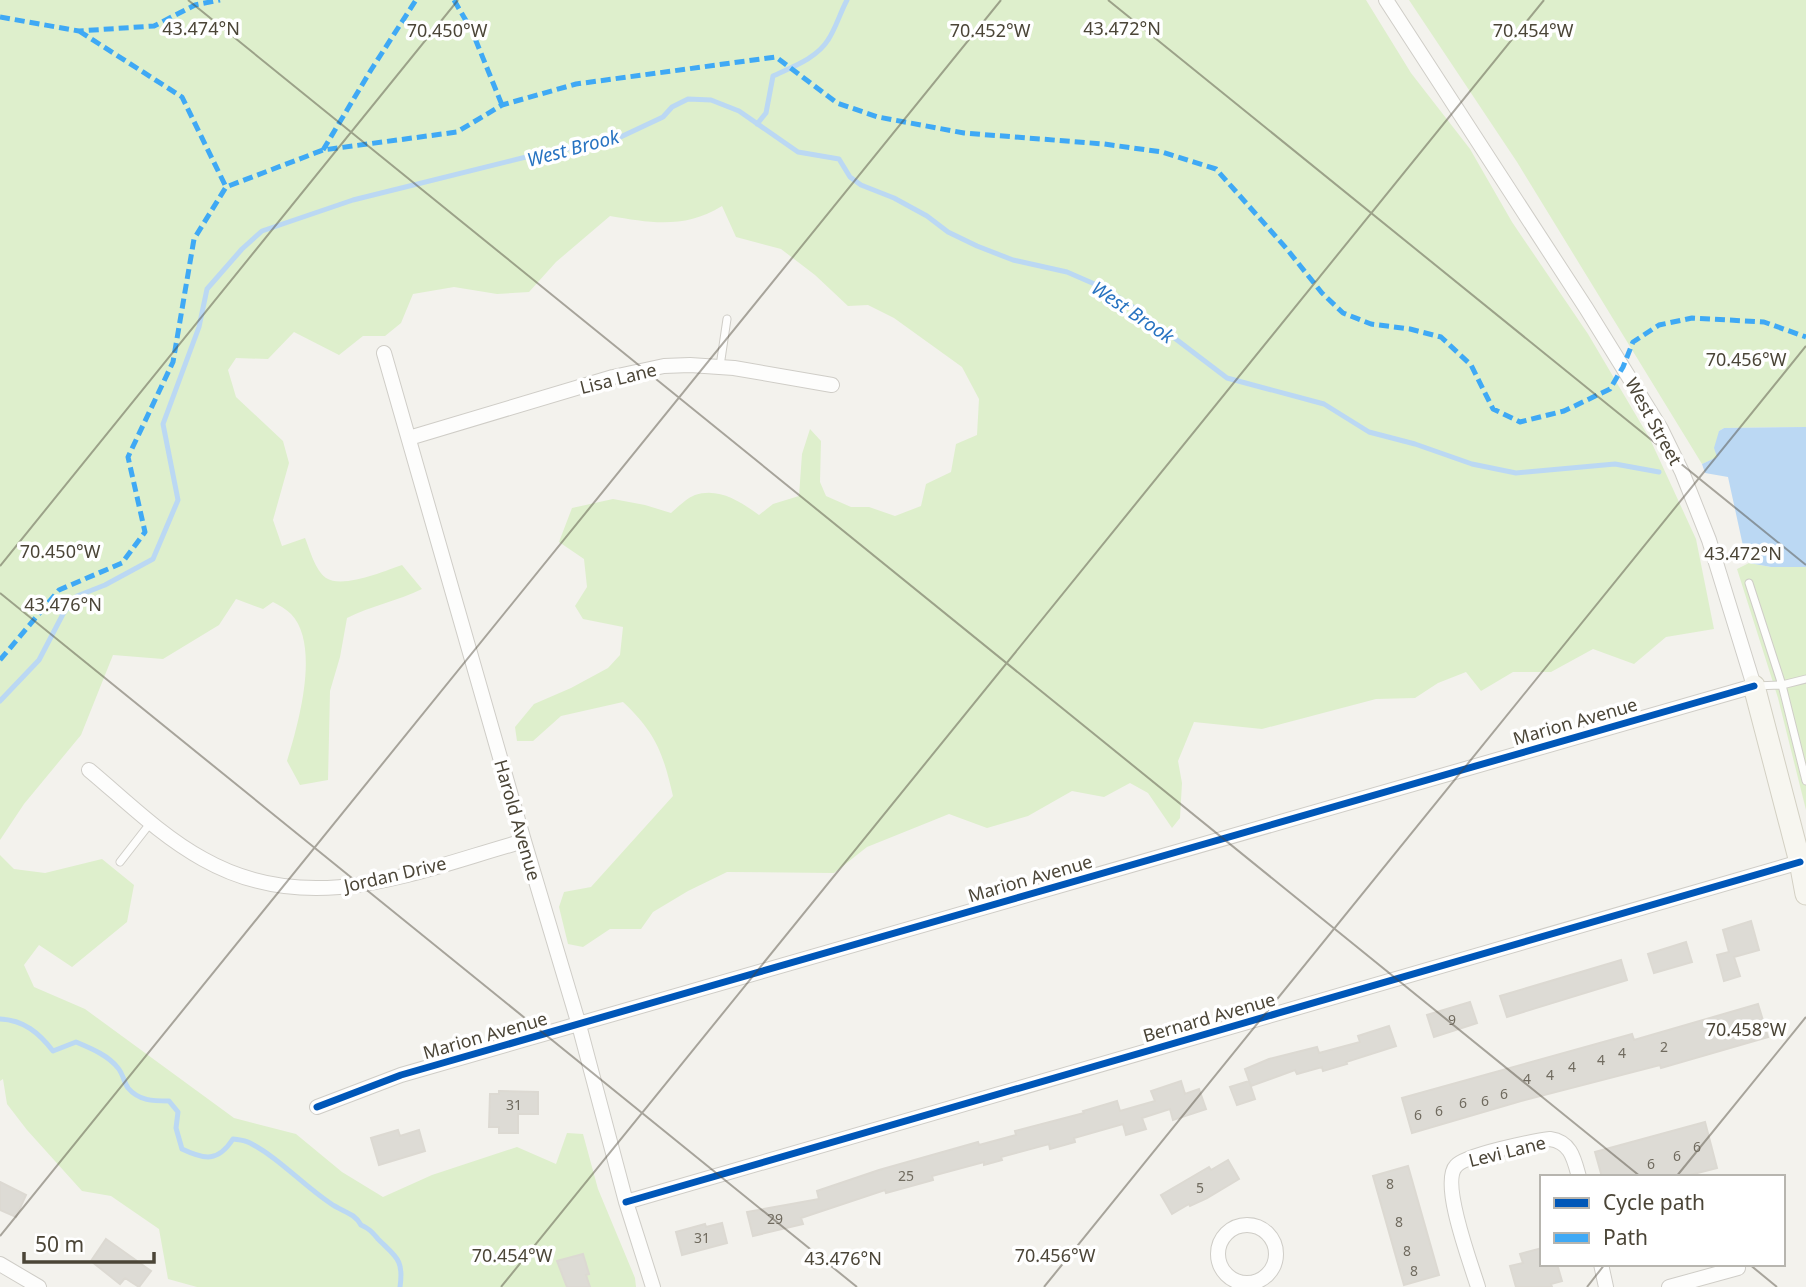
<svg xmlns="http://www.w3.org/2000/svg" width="1806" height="1287" font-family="'Noto Sans',sans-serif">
<rect width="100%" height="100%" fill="#f3f2ed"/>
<path fill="#deefcc" d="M0,0H1366L1411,73L1470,149L1512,222L1588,334L1650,439L1696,539L1714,629L1666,637L1634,664L1593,649L1551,672H1513L1481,691L1466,672L1438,683L1415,698L1376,699L1262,729L1194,722L1178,761L1182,783L1180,818L1172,828L1148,793L1130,783L1104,797L1072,791L1028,816L987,828L949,814L867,847L834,873L727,872L688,891L653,912L641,929H610L583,947L568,944L559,907L564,892L591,887L673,796C663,753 656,733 623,702L561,716L533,741H517L515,727L534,704L571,688L608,668L620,655L623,627L583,619L575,606L587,587L584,559L559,542L572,508L613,499L645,505L671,513C678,507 687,498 695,495C719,487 741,502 759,515L773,504L799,496L802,454L810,429L821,441L820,482L826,496L851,507H869L895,516L921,506L926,484L951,472L956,444L977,435L979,399L962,367L894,318L868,305L848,306L815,275L781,249L736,237L722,206C685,229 651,223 610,216L556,262L529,292L497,294L454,287L413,294L401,323L385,336H363L339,355L294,332L268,359L236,358L228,370L236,397L283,441L289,463L273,520L282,546L305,538C310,550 315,570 326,578C343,589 384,571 402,565L422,589C397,601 371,606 347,618L340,657L330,691L328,780L300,785L287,761C298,725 321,645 291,614C286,609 279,605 273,602L263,609L236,599L219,625L163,659L113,655L81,735L24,804L0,840Z
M1409,0H1806V427L1724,428L1719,431L1718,457L1702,464L1517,162Z
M1749,563L1771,567H1806V810L1778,698L1737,569Z
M0,855L14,869L45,873L102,859L134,885L127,922L72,967L39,945L24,965L34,987L85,1009L234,1118L296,1134L342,1172L383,1197L432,1175L517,1147L556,1164L567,1133L583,1134L598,1189L635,1278L636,1287H197L168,1279L159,1229L111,1196L82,1191L27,1130L7,1104L3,1079L0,1081Z"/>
<path fill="#bbd8f3" d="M1806,427V567H1771L1749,563L1745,555L1728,477L1705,473L1702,464L1717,457L1714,448L1719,431L1724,428Z"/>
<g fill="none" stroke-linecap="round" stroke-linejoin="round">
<path stroke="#bbd8f3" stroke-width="5" d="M757,124L766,113L773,76C792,67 817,58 828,40C836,28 840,13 847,0
M0,701L39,660L63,614L77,596L105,585L153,559L178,500L163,424L199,327L207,289L242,249L262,231L353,200L534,155L612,141L663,117L672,107L688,99L711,100L739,111L798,152L839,159L850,177L861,185L894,198L927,216L948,232L977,246L1013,260L1067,272L1106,289L1139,311L1227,378L1324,404L1369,432L1415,444L1472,464L1516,473L1615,464L1659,472
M0,1019C24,1020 39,1033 53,1051L76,1042C90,1048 108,1055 118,1068C123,1074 124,1082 128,1088C139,1101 153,1101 169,1101L178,1112L176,1128L182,1149C205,1160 218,1162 233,1139C239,1140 244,1140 250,1143C279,1158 303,1185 330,1203C342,1212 354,1212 361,1225C370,1229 372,1232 378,1239C396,1257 404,1259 400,1287"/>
</g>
<path fill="#dddbd5" stroke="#dcd9d2" stroke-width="2" d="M1751,921L1759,950L1734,957L1740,976L1724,981L1717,955L1729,952L1723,930Z
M1686,942L1692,962L1654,973L1648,954Z
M1621,960L1627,980L1507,1017L1500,996Z
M1470,1002L1477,1023L1434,1037L1427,1015Z
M1758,1004L1768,1037L1661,1068L1660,1065L1521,1101L1412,1133L1402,1098L1632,1034L1634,1040Z
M1389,1026L1396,1046L1346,1062L1347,1064L1323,1071L1322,1067L1297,1074L1295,1070L1251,1086L1245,1069L1269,1059L1317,1047L1319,1053L1360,1042L1358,1036Z
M1181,1081L1185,1094L1199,1089L1206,1109L1173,1120L1170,1109L1142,1118L1146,1129L1126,1135L1123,1124L1074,1138L1075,1142L1050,1149L1049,1144L1001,1157L1002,1160L984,1165V1162L932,1176L933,1180L886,1193L885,1190L801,1218L803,1224L753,1236L747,1212L819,1199L817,1191L879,1170L978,1142L979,1145L1016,1135L1015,1131L1084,1113L1083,1111L1117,1101L1120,1111L1155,1101L1151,1091Z
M1249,1081L1255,1099L1237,1105L1230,1087Z
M499,1091L538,1092V1114H518V1133H499V1127H489L490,1094H499Z
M1705,1122L1717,1168L1682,1177H1602L1595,1152Z
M398,1130L400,1136L419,1130L425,1151L379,1165L371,1138Z
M1228,1160L1239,1179L1207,1198L1190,1206L1189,1204L1172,1214L1161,1195L1209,1167L1211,1170Z
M1408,1166L1439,1275L1404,1285L1373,1176Z
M0,1182L26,1195L16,1217L0,1210Z
M722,1223L727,1243L682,1255L676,1232L705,1224L706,1227Z
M106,1239L151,1271L139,1287L125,1278L120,1284L91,1261Z
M1542,1248V1264H1557L1562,1281L1551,1284L1552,1287H1516L1510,1266L1523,1263L1520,1254Z
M583,1254L589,1274L586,1275L590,1287H567L557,1261Z"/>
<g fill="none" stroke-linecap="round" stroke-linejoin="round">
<defs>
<path id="lane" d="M720,366L727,319
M1749,583L1782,685L1806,781
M1755,686L1782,685L1806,679
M120,862L152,821"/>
<path id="street" d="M384,353L524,841L579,1025L626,1202L653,1287
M409,438L613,377L664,366L690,365L734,368L832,385
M89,770C125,800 161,836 203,859C311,920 416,871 524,841
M317,1107L401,1075L1754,686L1709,540L1682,472L1661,429L1586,308L1386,0
M626,1202L1800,862
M1218 1254a29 29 0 1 1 58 0a29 29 0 1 1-58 0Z
M0,1264L39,1287
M1601,1264L1606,1287
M1478,1287C1471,1264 1440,1183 1456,1166C1465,1155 1534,1141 1550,1139C1571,1142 1574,1159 1579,1177
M1669,1287L1738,1268"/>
<path id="secondary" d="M1754,686L1800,862L1806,894"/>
</defs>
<use href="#lane" stroke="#cfcdc7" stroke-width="9"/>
<use href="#street" stroke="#cfcdc7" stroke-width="16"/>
<use href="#secondary" stroke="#d3d0c3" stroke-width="23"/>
<use href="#lane" stroke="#fdfdfc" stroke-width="7"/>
<use href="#street" stroke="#fdfdfc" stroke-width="14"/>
<use href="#secondary" stroke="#f7f6f0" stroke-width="21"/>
<path stroke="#3fa9f5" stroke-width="5" stroke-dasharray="10 5" stroke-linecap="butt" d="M454,0L472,31L502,105
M0,17L79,31L154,26L195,5L220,0
M79,31L182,97L226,187
M323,150L371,70L416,0
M0,660L59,590L122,563L145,532L128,457L173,362L194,239L226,187L323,150L457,132L502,105L576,84L776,57L837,103L878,117L964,133L1104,144L1162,152L1216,169L1286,248L1322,293L1343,313L1371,324L1410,329L1441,337L1471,365L1493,409L1520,422L1564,411L1610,389L1623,367L1633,342L1659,325L1692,318L1764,322L1806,337"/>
<defs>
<path id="cycleway" d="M317,1107L401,1075L1754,686
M626,1202L1800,862"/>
</defs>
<use href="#cycleway" stroke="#fff" stroke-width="11"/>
<use href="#cycleway" stroke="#0057b8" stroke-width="7"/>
</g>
<path fill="none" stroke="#4b4537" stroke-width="2" stroke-opacity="0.45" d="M188,0L1641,1177M1108,0L1806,565M0,566L458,0M0,593L857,1287M1676,1177L1806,1017M0,1236L1001,0M1749,1264L1777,1287M501,1287L1544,0M1044,1287L1806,346M1587,1287L1605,1264"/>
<g text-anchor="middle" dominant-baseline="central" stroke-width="7" stroke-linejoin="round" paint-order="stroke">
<g font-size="14" fill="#706b5f">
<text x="1452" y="1019">9</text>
<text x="1664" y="1046">2</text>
<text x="1622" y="1052">4</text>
<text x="1601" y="1059">4</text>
<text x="1572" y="1066">4</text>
<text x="1550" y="1074">4</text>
<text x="1527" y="1078">4</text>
<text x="1504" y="1093">6</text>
<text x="1485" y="1100">6</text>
<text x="1463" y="1102">6</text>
<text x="514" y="1104">31</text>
<text x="1439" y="1110">6</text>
<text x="1418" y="1114">6</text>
<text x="1697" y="1146">6</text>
<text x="1677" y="1155">6</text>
<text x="1651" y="1163">6</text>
<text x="906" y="1175">25</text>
<text x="1390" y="1183">8</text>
<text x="1200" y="1187">5</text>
<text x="775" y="1218">29</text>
<text x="1399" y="1221">8</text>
<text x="702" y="1237">31</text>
<text x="1407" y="1250">8</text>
<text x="1414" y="1270">8</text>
</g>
<g font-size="18" fill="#4b4537" stroke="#fff">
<text transform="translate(618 378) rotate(-14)">Lisa Lane</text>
<text transform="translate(1654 421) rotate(61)">West Street</text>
<text transform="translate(1575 721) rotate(-16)">Marion Avenue</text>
<text transform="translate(518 820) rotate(74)">Harold Avenue</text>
<text transform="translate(395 874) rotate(-13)">Jordan Drive</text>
<text transform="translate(1030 878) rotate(-16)">Marion Avenue</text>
<text transform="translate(1209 1017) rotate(-16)">Bernard Avenue</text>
<text transform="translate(485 1035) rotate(-16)">Marion Avenue</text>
<text transform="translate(1507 1151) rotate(-14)">Levi Lane</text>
</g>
<g font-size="19" font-style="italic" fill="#2773c1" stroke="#fff">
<text transform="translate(573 148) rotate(-15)">West Brook</text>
<text transform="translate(1133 312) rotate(34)">West Brook</text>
</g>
</g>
<g font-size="18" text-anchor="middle" fill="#4b4537" stroke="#fff" stroke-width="7" stroke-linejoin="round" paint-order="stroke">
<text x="201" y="35">43.474°N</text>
<text x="1122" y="35">43.472°N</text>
<text x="447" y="37">70.450°W</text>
<text x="990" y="37">70.452°W</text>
<text x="1533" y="37">70.454°W</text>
<text x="1746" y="366">70.456°W</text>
<text x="60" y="558">70.450°W</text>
<text x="1743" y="560">43.472°N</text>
<text x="63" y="611">43.476°N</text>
<text x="1746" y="1036">70.458°W</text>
<text x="512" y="1262">70.454°W</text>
<text x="1055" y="1262">70.456°W</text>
<text x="843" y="1265">43.476°N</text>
</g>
<rect x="1540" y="1175" width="245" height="91" fill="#ffffff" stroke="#b7b5af" stroke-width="2"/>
<rect x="1554" y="1198" width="35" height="10" fill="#0057b8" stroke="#b7b5af" stroke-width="2"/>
<text x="1603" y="1210" font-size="21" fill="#4b4537">Cycle path</text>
<rect x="1554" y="1233" width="35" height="10" fill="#3fa9f5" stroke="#b7b5af" stroke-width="2"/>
<text x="1603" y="1245" font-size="21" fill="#4b4537">Path</text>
<path d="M24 1252v10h130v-10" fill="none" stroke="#4b4537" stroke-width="3.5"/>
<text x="35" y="1252" font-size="21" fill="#4b4537" stroke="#ffffff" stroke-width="5" paint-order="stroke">50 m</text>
</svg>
